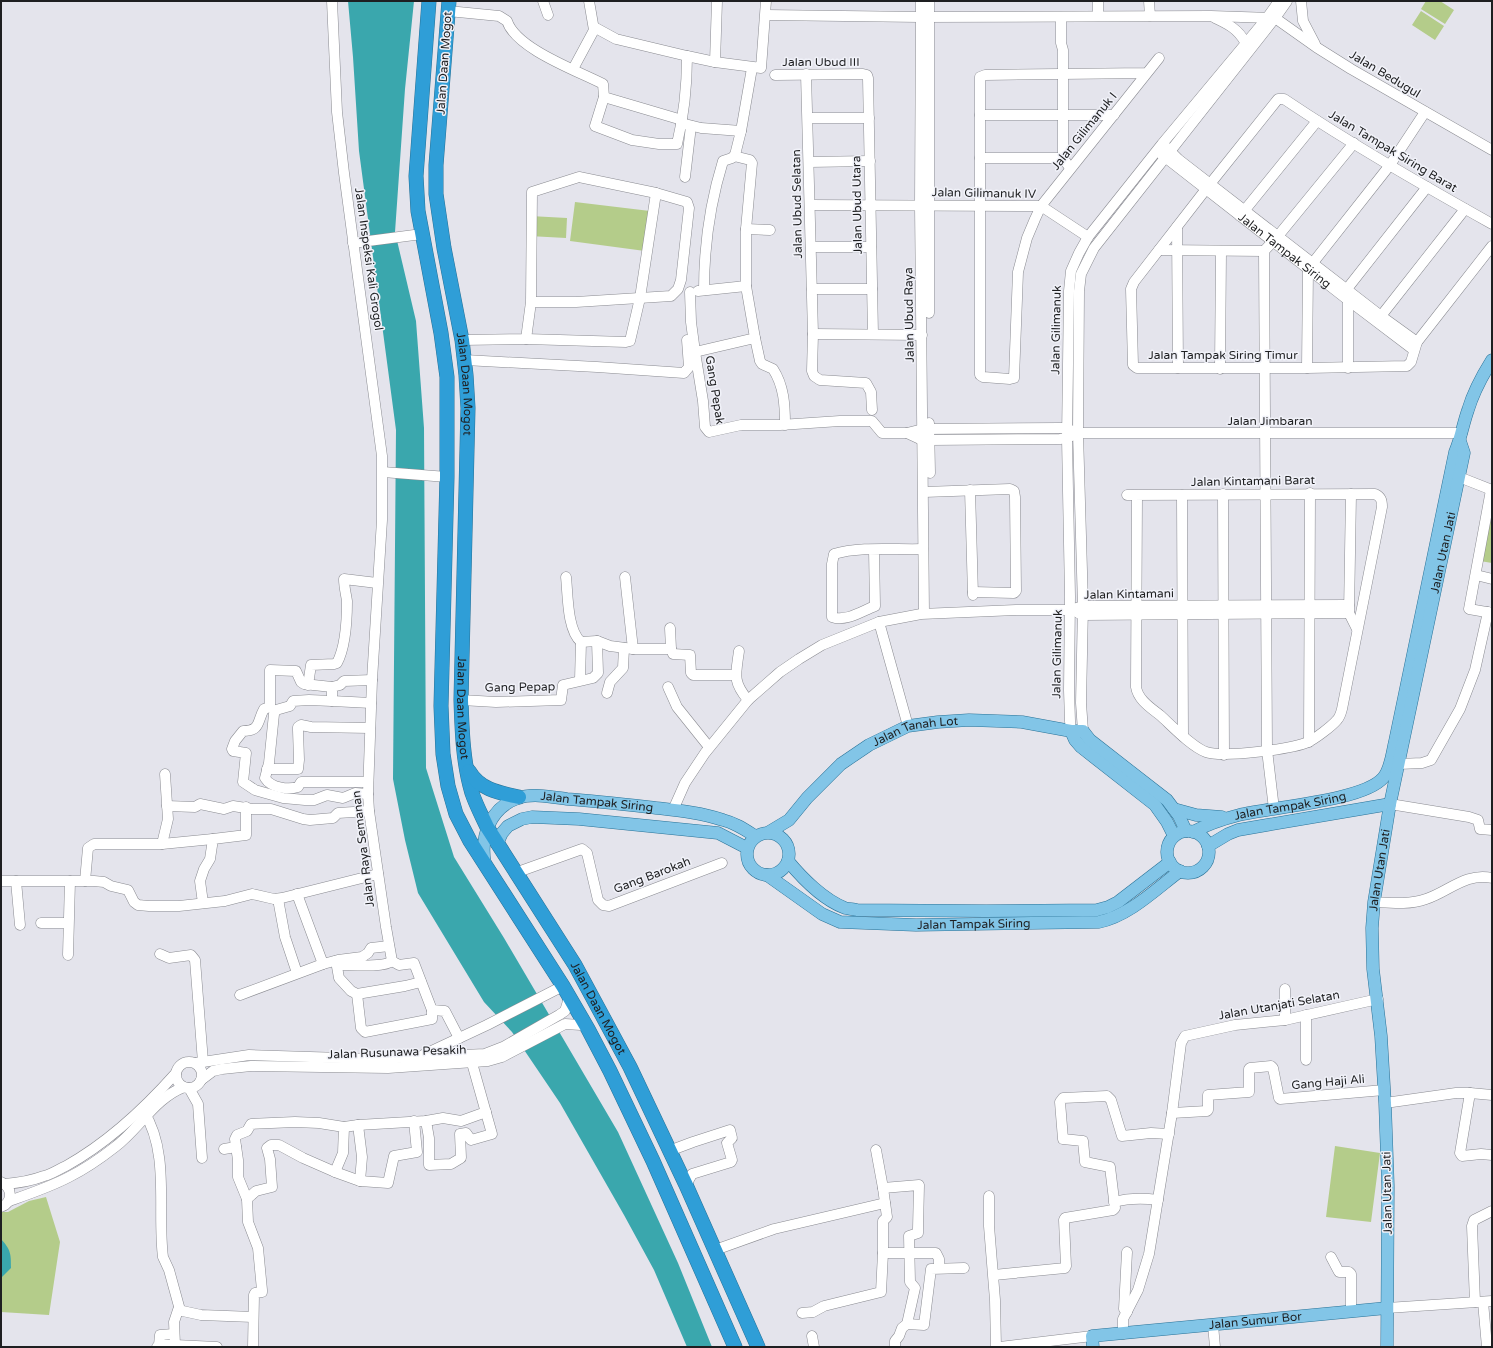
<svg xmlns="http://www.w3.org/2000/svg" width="1493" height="1348" font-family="'Varela Round',sans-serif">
<rect width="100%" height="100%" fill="#e4e4ec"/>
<path fill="#b4cc8a" d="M1426,1H1440L1454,10L1445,24L1421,9Z
M1421,11L1444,26L1435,40L1412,25Z
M575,202L650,211L645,251L570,241Z
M530,216L567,218L566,238L529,236Z
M1492,499V563L1480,561Z
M1335,1146L1380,1153L1371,1222L1326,1217Z
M46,1197L60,1242L49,1315L1,1312V1212H8L29,1201Z"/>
<path fill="#3aa7ad" d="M348,1H414L405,89L395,232L416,321L424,428L426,768L454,857L504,938L618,1132L678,1263L712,1347H687L654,1270L624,1215L560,1103L512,1032L484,1002L418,893L405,840L393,779L396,430L359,151L353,57Z
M1,1239C11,1250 11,1254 11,1268L1,1278Z"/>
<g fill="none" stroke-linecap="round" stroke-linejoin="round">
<defs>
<g id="minor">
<path d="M332,1L337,112L344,173L382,456V520L372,680L368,794L369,811L386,927L392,961L399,965L414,963L432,1010L445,1011L459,1038"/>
<path d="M543,1L548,15"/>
<path d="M921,1L920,205L924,613"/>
<path d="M1149,1L1150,16"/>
<path d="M1301,1L1303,21L1315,44"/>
<path d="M448,11L499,16L507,21C516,49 578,71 603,84L604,97L682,120"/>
<path d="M766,15L920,17L1211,16L1275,18L1316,47L1351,69L1492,150"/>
<path d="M1098,16V1"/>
<path d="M1061,17V43L1063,50V158L1070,168"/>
<path d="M1215,18C1228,24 1238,29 1245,42"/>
<path d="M594,27L616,39L687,56"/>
<path d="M715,62L717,1"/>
<path d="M573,69L594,30L589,1"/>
<path d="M1147,73L985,75L980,77V375L983,377L1010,379L1014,378L1018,272L1027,238L1035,219L1041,206L1159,58"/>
<path d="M806,74L813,334L812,371L814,376L820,380L866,383L871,392L872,410"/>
<path d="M775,75L863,74L867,75L868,78L873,334"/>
<path d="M604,97L595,126L632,140L659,144H677C684,115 687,86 687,56L715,62L761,68L766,1"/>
<path d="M980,115H1114"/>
<path d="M808,118H869"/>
<path d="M681,123L701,128L741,131"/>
<path d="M1166,147L1178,159L1381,316L1417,342"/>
<path id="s1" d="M1161,154L1348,300L1414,350"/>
<path d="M980,158H1063"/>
<path d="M809,162L870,161"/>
<path d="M685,177L691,126"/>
<path d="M810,205L1041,206L1088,237"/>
<path d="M1240,216L1317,121"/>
<path d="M1492,224C1421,184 1351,144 1284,99H1278L1210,184L1134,282L1131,289L1133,365L1137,368H1307L1407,366L1411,362L1417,342L1492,246"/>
<path d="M1177,227L1178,368"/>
<path d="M746,229L770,230"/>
<path d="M353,243L422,234"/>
<path d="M811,247H871"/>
<path d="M1159,250L1264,251"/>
<path d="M812,289H872"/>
<path d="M704,290C704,247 710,203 723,161L732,158L735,155L741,131L752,68"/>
<path d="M698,291L746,286V229L752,163L750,160L734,156"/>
<path d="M690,292L691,322L695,352L703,401L705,427L709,432L741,425H780L840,421H872L882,433H907L923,429L1060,428H1067L1072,431"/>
<path d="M1343,294L1427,187"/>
<path d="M929,313V1"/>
<path d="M1377,321L1465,209"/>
<path d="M813,334L922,335"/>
<path d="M755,338L760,361L762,364L773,369C784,386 785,405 785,425"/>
<path d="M526,339L626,342L630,341L640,298L656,193"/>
<path d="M462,340L526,339L531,302H576L671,296L678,289L681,280L689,208L687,202L656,193L579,177L532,192L531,302"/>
<path d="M695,352L755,338L746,286"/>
<path d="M465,360L597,367L684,373L689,367L687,340"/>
<path d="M1307,368L1308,269L1390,165L1425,112"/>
<path d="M1348,368V300"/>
<path d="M1220,369L1221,251"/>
<path d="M929,423L930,473"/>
<path d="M907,433L922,440H930L1060,439L1067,438L1078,433H1462"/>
<path d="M383,472L447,477"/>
<path d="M1459,477L1492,490"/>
<path d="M970,490L973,595"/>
<path d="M1491,490L1469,609L1492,613"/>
<path d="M924,492L1010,489L1014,491L1015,497L1016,591L1014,593L973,592"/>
<path d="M1223,494L1224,755"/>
<path d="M1351,494L1349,613L1357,629"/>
<path d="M1127,495L1375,494C1381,497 1382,500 1382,507L1342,709C1341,713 1340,717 1337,720C1332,726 1315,739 1308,742C1293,749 1222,758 1206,752C1192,747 1173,727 1161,716C1151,708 1138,700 1136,687L1137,495"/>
<path d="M1182,495L1183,736"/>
<path d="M874,550L875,606C862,611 846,622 832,617V564L834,554C860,546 896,550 923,549"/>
<path d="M1476,575L1492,579"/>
<path d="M566,577C568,595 567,630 581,642"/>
<path d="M625,577L633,649"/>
<path d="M1078,613L1083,615L1349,613"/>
<path d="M879,622L908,726"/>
<path d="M670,628L671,649"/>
<path d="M739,651C736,674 732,681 748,700"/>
<path d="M580,680L581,642L597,641L610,646L633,649H671L673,654L690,655L691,673L693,675H735"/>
<path d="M308,685L311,665L334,664L337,663C346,646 347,621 347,601C346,594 344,587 344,579L377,583"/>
<path d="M332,687L304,684L301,682L296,671L270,670V707L264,709C257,721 261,731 243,731L235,741L232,749L233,751L246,753L243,782L255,790L283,798L305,800H314L327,795L343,798L355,793L368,794"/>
<path d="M668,687L677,707L709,747"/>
<path d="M607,693L610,682L623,668L624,648"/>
<path d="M461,700L496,702L561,700L563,685L593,678L598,673L597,641"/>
<path d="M332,701L371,703"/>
<path d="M1071,731L1070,721L1069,690L1070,596L1067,438L1069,291L1071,271L1079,253L1088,237L1162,144L1267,18L1279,1"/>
<path d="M1083,731L1081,703L1083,606L1078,433L1079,291L1081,274L1094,248L1275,18L1287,1"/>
<path d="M1309,742L1310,493"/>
<path d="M1399,764L1422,763L1431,760L1460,709L1475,670L1488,612"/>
<path d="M267,769H298L299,760L298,730V727L301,725L311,727L370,728"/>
<path d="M368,782H301L298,787C288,790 271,788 265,778L269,763L274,714L276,710L290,706L293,701L309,700L332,701V687L340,685L344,681L372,680"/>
<path d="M1390,804L1469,817L1478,820L1480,829L1492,830"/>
<path d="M167,806L195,807L200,804L224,809L233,806L252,809H271L303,819L310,820L333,818L338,813L369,811"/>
<path d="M1274,809L1267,750L1264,251L1278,236L1354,143"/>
<path d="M673,810L685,783L705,753L748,700L780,672L799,659L822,645L879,622L921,614L1016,610H1070L1083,606L1349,605"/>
<path d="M162,844L168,819L165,774"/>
<path d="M515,873L582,849L587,853L598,900L603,905L609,906L722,863"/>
<path d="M1,881H94L104,882L111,886L128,890L134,902L138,905L149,906H179L225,901L252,894L274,899L282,898L378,874"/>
<path d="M16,881L20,925"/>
<path d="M85,881L88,848L94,844H162L213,839"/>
<path d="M297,894L323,964"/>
<path d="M278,899L285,937L297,973"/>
<path d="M1374,902C1392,903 1409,905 1426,899C1448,892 1466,872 1492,878"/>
<path d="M203,903L200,881L204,869L210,859L213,839L246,835V807"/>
<path d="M41,923H68"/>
<path d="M160,954L169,958L191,955L195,960L203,1062"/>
<path d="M68,955L70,881"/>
<path d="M336,961L339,978L351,991L357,994L405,986L421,982"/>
<path d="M339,965C351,965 384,968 392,961"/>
<path d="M357,994L361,1028L365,1032L432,1019V1010"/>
<path d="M240,995L323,964L338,960L362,957L368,953L371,948L389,946"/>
<path d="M1306,1015V1060"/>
<path d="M1285,1020V989"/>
<path d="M423,1055L487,1025L563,986"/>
<circle cx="189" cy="1075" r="13"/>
<path d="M196,1063L249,1055L374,1059L485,1054L503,1047L559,1015L565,1011L569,998"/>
<path d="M201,1080L213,1071L222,1069L251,1066L388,1068L488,1061L502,1057L565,1024L581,1025L588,1029"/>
<path d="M189,1088L198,1104L202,1158"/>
<path d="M1470,1093L1460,1153L1462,1156L1481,1154L1492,1155"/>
<path d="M1385,1103L1456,1093H1470L1492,1095"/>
<path d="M144,1112C170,1153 157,1211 163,1257L169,1270L180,1310"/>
<path d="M1172,1113L1207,1111L1208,1110V1095L1249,1092V1069L1250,1068L1271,1066L1273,1068L1279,1098L1280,1099L1384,1090"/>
<path d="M426,1121L429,1138V1165L451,1164L461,1158L460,1134L466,1133L471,1140L492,1134L472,1063"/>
<path d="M358,1125L362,1157L360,1181"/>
<path d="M344,1127L358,1125L426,1121L443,1118L461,1121L486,1112"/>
<path d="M224,1149L236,1147"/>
<path d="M876,1150L883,1188L919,1185L918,1229V1233L909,1236L910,1282L915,1288L907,1324L902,1328L899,1336L895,1341V1347"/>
<path d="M669,1151L693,1142L730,1130L732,1138L727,1143L732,1160L731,1162L692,1174L686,1185"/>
<path d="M5,1184C18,1183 31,1181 44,1176C52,1174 59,1169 66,1166C109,1142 144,1109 176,1073"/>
<path d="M989,1196V1226L995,1300L996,1347"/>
<path d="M247,1199L238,1177V1160L235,1139L237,1135L247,1131L251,1124L295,1122L319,1123L344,1127L343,1153L335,1172"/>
<path d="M9,1201C29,1194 50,1187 69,1177C85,1169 101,1158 115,1147C140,1128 155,1098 184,1087"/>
<path d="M1114,1202C1129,1198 1142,1198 1158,1200"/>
<path d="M1,1207C13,1202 13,1188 1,1182"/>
<path d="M715,1250L774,1229L885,1203"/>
<path d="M883,1253H936L939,1259V1268"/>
<path d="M1331,1257L1339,1272H1349L1351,1274V1312"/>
<path d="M994,1275L1065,1268L1066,1266L1064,1220L1065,1218L1113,1210L1115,1208L1110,1167L1085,1162L1083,1141L1063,1139L1060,1102L1063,1098L1107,1096L1111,1100L1122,1136L1151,1133L1169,1134"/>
<path d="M1475,1302L1472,1226L1474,1220L1492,1211"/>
<path d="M1483,1302L1487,1347"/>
<path d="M1387,1308L1492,1301"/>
<path d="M1127,1312L1124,1309L1127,1252"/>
<path d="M802,1313L813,1312L824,1306L881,1292L883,1253V1221L887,1217L883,1188"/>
<path d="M907,1324L924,1325L931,1269L964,1268"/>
<path d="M1213,1325L1215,1347"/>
<path d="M1123,1334V1319L1138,1290L1149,1254L1172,1113L1181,1043L1185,1036L1235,1025L1285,1020L1378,999"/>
<path d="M812,1336L814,1347"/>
<path d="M159,1345L160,1335L174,1334"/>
<path d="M175,1345L217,1347"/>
<path d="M157,1347L160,1345H175L174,1322L178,1310L201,1315L253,1317"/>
<path d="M253,1347L254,1295L255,1293L262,1292V1290L258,1248L248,1222L247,1199L256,1191L272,1187L270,1159L267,1148L271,1145H279L303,1158L335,1172L360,1181L388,1183L394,1156L417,1152L414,1121"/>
<path d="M1000,1347L1092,1336"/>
</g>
<g id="major">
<path d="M1071,731L1075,740L1081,747L1155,805L1167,822L1174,836"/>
<path d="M1174,809L1196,815L1222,817"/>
<circle cx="1188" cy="852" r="21"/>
<path id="s2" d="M769,832L789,820L807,798L841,764L869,745L908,726L938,722L969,720L1022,722L1071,731H1083L1090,740L1167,800L1179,816L1186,831"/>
<path id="s3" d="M1193,832C1208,824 1223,819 1239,815C1271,807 1363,801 1383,778C1391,769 1392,753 1395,741L1455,452C1461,438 1463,424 1468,410C1473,393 1482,376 1492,360"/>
<circle cx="768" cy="854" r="21"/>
<path d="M497,844L502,833L508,826L522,819L532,817L579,819L718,833L747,848"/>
<path d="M1208,846L1228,834L1238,830L1390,804"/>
<path d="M788,861C802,878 824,900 845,908C849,909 853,909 857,910L986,911L1097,910L1108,907L1118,902L1170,862"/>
<path id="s4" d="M485,864C480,836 490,808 518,798C533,793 552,797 567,799C594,801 621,804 648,807C673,810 699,812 723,820C735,823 744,829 755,836"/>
<path id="s5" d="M767,875L822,914L840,922L916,925L1099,922C1129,916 1156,889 1180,871"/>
<path id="s6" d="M1093,1347L1092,1336L1387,1308"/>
<path id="s7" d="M1387,1347L1388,1186L1385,1103L1381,1036L1373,969L1372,928L1374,902L1390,804L1464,453L1460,441"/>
</g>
<g id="highway">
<path d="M429,1L416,176L418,211L441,333L447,377V477L441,706L443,754L448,786L456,814L470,841L563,986L588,1029L610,1071L653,1161L735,1347"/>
<path id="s8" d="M449,1L436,165V194L444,248L462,340L466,375L468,408L461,700C462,731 463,763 472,793C476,805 482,816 487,827L575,965L630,1067L686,1185L758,1347"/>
<path d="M469,771C480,790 500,793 519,797"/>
</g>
</defs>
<use href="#minor" stroke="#8a8b91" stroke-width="11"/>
<use href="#major" stroke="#297297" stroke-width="13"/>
<use href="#highway" stroke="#297297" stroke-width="15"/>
<use href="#minor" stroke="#fff" stroke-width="10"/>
<use href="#major" stroke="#82c5e7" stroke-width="12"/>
<use href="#highway" stroke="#2f9ed7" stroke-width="14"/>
</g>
<g text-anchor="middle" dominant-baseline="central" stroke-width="3" stroke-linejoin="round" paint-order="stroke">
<g font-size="12" fill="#1e1f21" stroke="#f1f2f9">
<text x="821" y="62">Jalan Ubud III</text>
<text transform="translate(444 63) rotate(-86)">Jalan Daan Mogot</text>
<text transform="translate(1385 74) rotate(31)">Jalan Bedugul</text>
<text transform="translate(1084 131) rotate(-51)">Jalan Gilimanuk I</text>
<text transform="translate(1393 151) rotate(31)">Jalan Tampak Siring Barat</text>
<text transform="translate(984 193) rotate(1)">Jalan Gilimanuk IV</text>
<text transform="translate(797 204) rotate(-91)">Jalan Ubud Selatan</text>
<text transform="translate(857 205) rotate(-91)">Jalan Ubud Utara</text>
<text stroke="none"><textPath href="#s1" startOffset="157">Jalan Tampak Siring</textPath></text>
<text transform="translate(369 259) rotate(82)">Jalan Inspeksi Kali Grogol</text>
<text transform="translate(909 315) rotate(-91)">Jalan Ubud Raya</text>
<text transform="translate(1056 330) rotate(-89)">Jalan Gilimanuk</text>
<text x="1223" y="355">Jalan Tampak Siring Timur</text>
<text stroke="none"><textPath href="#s8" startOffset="386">Jalan Daan Mogot</textPath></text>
<text transform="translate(715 390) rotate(81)">Gang Pepak</text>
<text x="1270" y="421">Jalan Jimbaran</text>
<text transform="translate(1253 481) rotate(-1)">Jalan Kintamani Barat</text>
<text stroke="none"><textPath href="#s7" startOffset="802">Jalan Utan Jati</textPath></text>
<text transform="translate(1129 594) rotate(-1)">Jalan Kintamani</text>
<text transform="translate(1057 654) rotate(-89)">Jalan Gilimanuk</text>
<text transform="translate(520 687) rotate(-1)">Gang Pepap</text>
<text stroke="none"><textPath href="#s8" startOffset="710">Jalan Daan Mogot</textPath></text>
<text stroke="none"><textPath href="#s2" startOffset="183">Jalan Tanah Lot</textPath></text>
<text stroke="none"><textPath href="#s4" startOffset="160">Jalan Tampak Siring</textPath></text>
<text stroke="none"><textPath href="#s3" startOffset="101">Jalan Tampak Siring</textPath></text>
<text transform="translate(363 849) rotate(-97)">Jalan Raya Semanan</text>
<text stroke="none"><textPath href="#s7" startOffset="478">Jalan Utan Jati</textPath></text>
<text transform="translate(652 875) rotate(-21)">Gang Barokah</text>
<text stroke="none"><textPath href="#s5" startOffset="221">Jalan Tampak Siring</textPath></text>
<text transform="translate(1279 1005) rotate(-10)">Jalan Utanjati Selatan</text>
<text stroke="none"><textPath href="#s8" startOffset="1046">Jalan Daan Mogot</textPath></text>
<text transform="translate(397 1052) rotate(-2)">Jalan Rusunawa Pesakih</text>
<text transform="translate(1328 1082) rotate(-5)">Gang Haji Ali</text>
<text transform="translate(1387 1193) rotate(-91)">Jalan Utan Jati</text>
<text stroke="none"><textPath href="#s6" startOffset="175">Jalan Sumur Bor</textPath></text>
</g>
</g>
<rect width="1493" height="1348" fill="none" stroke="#1e1f21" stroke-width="4"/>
</svg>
